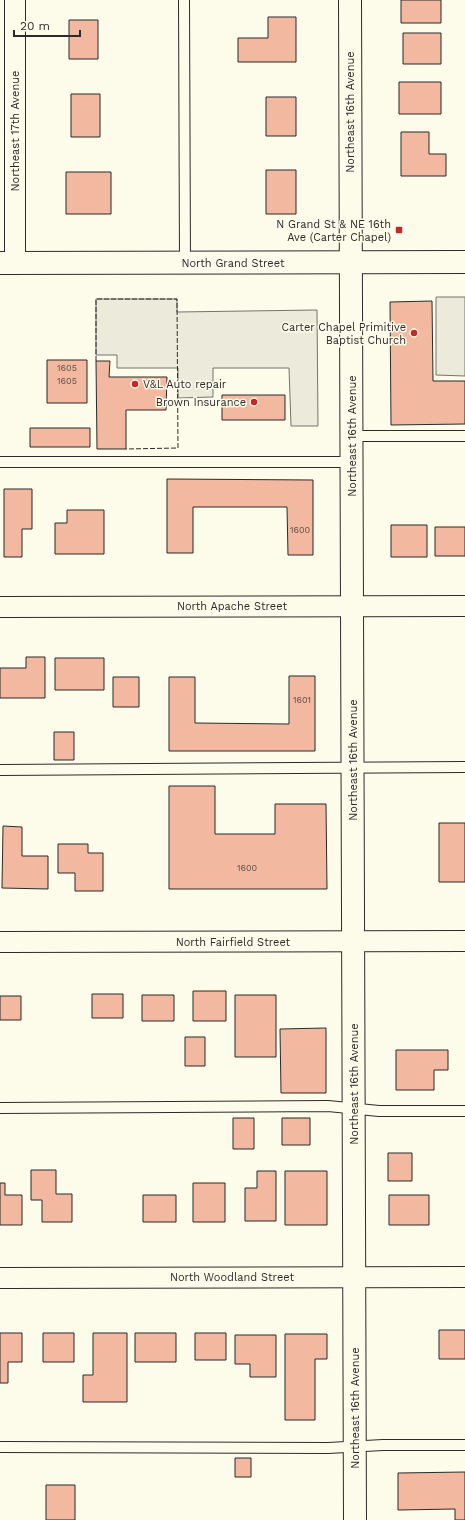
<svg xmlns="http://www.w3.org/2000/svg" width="465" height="1520" font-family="'Work Sans',sans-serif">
<rect width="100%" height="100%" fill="#fdfbea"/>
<path fill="#eceadb" stroke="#74746e" d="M436,297H465V376L436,375Z
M96,299H177V312L317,310L318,426H291L289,368H213V397L178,398V368H117V355H96Z"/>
<path fill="#f2b8a0" stroke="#2b2b2b" d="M401,0H441V23H401Z
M268,17H296V62H238V38H268Z
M69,20H98V59H69Z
M403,33H441V64H403Z
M399,82H441V114H399Z
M71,94H100V137H71Z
M266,97H296V136H266Z
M401,132H429V154H446V176H401Z
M266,170H296V214H266Z
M66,172H111V214H66Z
M432,301L433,381H465V424L391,425L390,302Z
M47,360H87V403H47Z
M96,361H110L109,377H167L166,410H126V449H97Z
M222,395H285V420H222Z
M30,428H90V447H30Z
M167,479L313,480V555H288L287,507H193V553H167Z
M4,489H32V529H22V557H4Z
M67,510H104V554H55V523H67Z
M391,525H427V557H391Z
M435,527H465V556H435Z
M26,657H45V698H0V668H26Z
M55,658H104V690H55Z
M289,676H315V751H169V677H195V723L289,724Z
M113,677H139V707H113Z
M54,732H74V760H54Z
M169,786H215V834H275V804H326L327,889H169Z
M439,823H465V882H439Z
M3,826L22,827V856H48V889L2,888Z
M58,844H88V853H103V891H75V873H58Z
M193,991H226V1021H193Z
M92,994H123V1018H92Z
M142,995H174V1021H142Z
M235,995H276V1057H235Z
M0,996H21V1020H0Z
M326,1028V1093H281L280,1029Z
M185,1037H205V1066H185Z
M396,1050H448V1070H434V1090H396Z
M233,1118H254V1149H233Z
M282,1118H310V1145H282Z
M388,1153H412V1181H388Z
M31,1170H56V1194H72V1222H42V1200H31Z
M257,1171H276V1221H245V1188H257Z
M285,1171H327V1225H285Z
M0,1183H5V1195H22V1225H0Z
M193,1183H225V1222H193Z
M143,1195H176V1222H143Z
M389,1195H429V1225H389Z
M439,1330H465V1359H439Z
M0,1333H22V1362H8V1383H0Z
M43,1333H74V1362H43Z
M93,1333H127V1402H83V1375H93Z
M135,1333H176V1362H135Z
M195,1333H226V1360H195Z
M285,1334H327V1359H315V1420H285Z
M235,1335H276V1377H250V1364H235Z
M235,1458H251V1477H235Z
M465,1472V1520H455V1509L398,1510V1473Z
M46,1485H75V1520H46Z"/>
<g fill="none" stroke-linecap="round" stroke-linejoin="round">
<defs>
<path id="service" d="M184,0L185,263
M352,436H465
M0,462H352
M0,770L465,767
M0,1108L328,1106L379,1111H465
M0,1447L328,1448L383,1445H465"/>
<path id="minor" d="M15,263V0
M0,607L465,606
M0,942L465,941
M0,1278L465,1277"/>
<path id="tertiary" d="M350,0L355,1520"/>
<path id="secondary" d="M0,263L465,262"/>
</defs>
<use href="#service" stroke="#2b2b2b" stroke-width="12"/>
<use href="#minor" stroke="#2b2b2b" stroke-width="22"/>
<use href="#tertiary" stroke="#2b2b2b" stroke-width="24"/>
<use href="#secondary" stroke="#2b2b2b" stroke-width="24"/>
<use href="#service" stroke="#fdfbea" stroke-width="10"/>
<use href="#minor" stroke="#fdfbea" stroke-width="20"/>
<use href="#tertiary" stroke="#fdfbea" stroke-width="22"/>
<use href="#secondary" stroke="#fdfbea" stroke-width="22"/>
<path stroke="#2b2b2b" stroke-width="1" stroke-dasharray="5 2" stroke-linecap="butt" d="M96,361V299H177L178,448L126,449"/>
</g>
<g fill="#c62828" stroke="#fdfbea" stroke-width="1.5">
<rect x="395" y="226" width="8" height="8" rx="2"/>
<circle cx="414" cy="333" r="4"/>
<circle cx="135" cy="384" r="4"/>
<circle cx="254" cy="402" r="4"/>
</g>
<g text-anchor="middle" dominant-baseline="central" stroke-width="3" stroke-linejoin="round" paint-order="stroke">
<g font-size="9" fill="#5d4e48">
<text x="67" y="368">1605</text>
<text x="67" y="381">1605</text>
<text x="300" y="530">1600</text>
<text x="302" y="700">1601</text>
<text x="247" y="868">1600</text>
</g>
<g font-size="11" fill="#2b2b2b" stroke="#fdfbea">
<text transform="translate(350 112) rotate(-90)">Northeast 16th Avenue</text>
<text transform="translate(15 131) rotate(-90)">Northeast 17th Avenue</text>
<text x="233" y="263">North Grand Street</text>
<text transform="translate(352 436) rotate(-90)">Northeast 16th Avenue</text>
<text x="232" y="606">North Apache Street</text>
<text transform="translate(353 760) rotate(-90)">Northeast 16th Avenue</text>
<text x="233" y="942">North Fairfield Street</text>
<text transform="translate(354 1084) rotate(-90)">Northeast 16th Avenue</text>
<text x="232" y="1277">North Woodland Street</text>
<text transform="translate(355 1408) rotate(-90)">Northeast 16th Avenue</text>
</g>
<g font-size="11" fill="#2b2b2b" stroke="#fdfbea" text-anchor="end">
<text x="391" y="224">N Grand St &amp; NE 16th<tspan x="391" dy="13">Ave (Carter Chapel)</tspan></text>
<text x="406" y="327">Carter Chapel Primitive<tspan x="406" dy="13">Baptist Church</tspan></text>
<text x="143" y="384" text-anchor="start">V&amp;L Auto repair</text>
<text x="246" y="402">Brown Insurance</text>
</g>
</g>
<path d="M14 30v6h66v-6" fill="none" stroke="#2b2b2b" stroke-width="2"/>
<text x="20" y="30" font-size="12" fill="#2b2b2b" stroke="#fdfbea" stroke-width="3" paint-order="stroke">20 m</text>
</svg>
